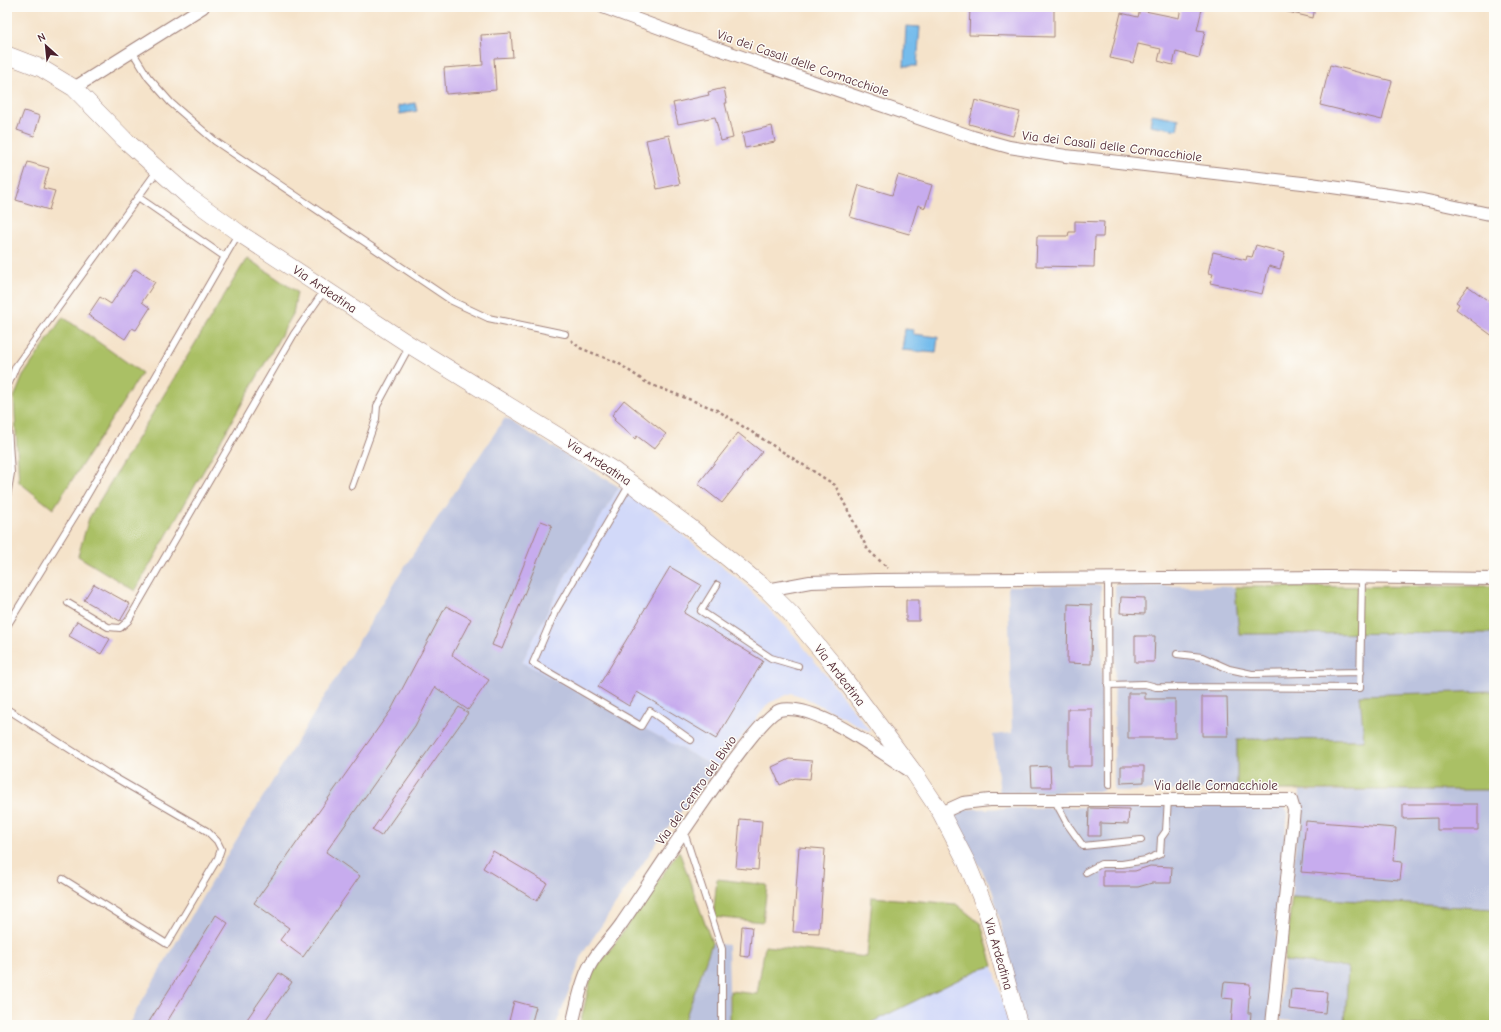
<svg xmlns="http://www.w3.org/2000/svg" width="1501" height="1032" font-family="'Comic Neue',sans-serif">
<rect width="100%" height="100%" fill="#fdfcf7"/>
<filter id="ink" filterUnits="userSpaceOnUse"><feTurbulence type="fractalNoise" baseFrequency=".025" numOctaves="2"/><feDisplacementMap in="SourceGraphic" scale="8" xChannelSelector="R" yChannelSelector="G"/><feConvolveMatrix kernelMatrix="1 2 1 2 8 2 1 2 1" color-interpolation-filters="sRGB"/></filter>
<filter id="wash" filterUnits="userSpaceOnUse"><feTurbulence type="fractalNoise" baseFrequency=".012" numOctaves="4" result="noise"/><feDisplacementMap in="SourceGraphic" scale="16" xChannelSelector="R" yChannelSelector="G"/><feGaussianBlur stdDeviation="0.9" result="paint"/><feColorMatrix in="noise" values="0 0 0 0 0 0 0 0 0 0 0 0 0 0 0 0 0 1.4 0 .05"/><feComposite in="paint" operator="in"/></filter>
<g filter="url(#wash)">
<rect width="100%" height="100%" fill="#f5e3ca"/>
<path fill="#d2d9f9" d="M619,487L630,493L742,582L794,635L871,732L804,697L791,693L769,703L717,768L522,662L567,573Z
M993,966L1009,1025H866L978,970Z"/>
<path fill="#bcc3de" d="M505,418L619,487L567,573L522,662L717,768L664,832L583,953L556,1025H128L224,860L405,566Z
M1101,585L1103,791L1000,793L993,735L1012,733L1008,586Z
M1115,585L1235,587L1240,634L1494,633V691L1361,695L1364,740L1237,739V790L1114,791Z
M1494,790V909L1292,897V882L1300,791Z
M1277,804L1286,808L1287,813L1269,1025H1022L1006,946L992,889L953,818L965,809Z
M712,943L728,945L730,1025H683Z
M1284,961L1348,967L1345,1025L1280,1020Z"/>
<path fill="#aac065" stroke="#7a7048" d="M247,258L297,292L293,314L135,591L78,556L89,518Z
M63,317L142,373L53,509L19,482L14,398L23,376Z
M1494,586V633L1239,634L1235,587Z
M1494,691V790H1237V739L1364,740L1360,695Z
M679,851L712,943L683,1025H580L592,973L608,953Z
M717,879L767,885L763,922L713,917Z
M872,897L956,904L981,924L993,966L978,970L866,1025H730V991L757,994L765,946L867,957Z
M1292,897L1494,909V1025H1345L1348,967L1284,961Z"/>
<path fill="#74bcec" stroke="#5f6e8c" d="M906,26L920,27L917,66H904Z
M415,103L417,111L400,114L398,106Z
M1152,114L1179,119L1177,130L1150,125Z
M905,329L914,330L913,334L938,337L936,353L902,350Z"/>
<g id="blocks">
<path fill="#c7acee" d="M970,7H1054V37L969,35Z
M1181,7L1202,9L1197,30L1205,31L1199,58L1176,52L1173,65L1158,61L1161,49L1138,44L1133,63L1110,58L1121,13L1138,17L1140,10L1179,18Z
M1284,7H1315L1313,18L1284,11Z
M511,33L513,57L494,58L496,90L446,94L444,68L483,65L481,35Z
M1330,65L1392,81L1382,120L1320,105Z
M724,88L727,103H725L733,138L721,141L715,117L678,124L673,103L709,95L708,92Z
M975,100L1020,112L1013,136L969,124Z
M24,111L40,116L34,136L17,130Z
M772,126L775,142L745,148L742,133Z
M669,135L680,184L657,189L646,140Z
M28,162L49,168L43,188L55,191L49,210L16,200Z
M898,175L932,185L925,208L918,205L909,234L850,217L859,185L892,195Z
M1075,221L1104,222L1103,237H1095L1094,267L1036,266L1037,236H1068L1069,232H1075Z
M1256,245L1285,253L1280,269L1269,266L1262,294L1210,283L1213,274L1208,273L1213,252L1246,260L1247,256L1252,257Z
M135,269L155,282L142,302L150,308L136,330L132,328L125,339L88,315L100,297L111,304Z
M1468,286L1494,305V337L1456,309L1459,304L1456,302Z
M624,400L666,434L654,449L637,436L635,439L614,420L615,418L612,415Z
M738,433L762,452L722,503L698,484Z
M541,521L552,525L502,649L492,645Z
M670,567L701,585L684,613L763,661L716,739L637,692L629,706L598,687Z
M94,584L130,604L120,621L84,600Z
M1121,597L1145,598V614L1120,613Z
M906,600H919V621H906Z
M1068,604L1092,605L1091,664L1067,663Z
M446,606L471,619L452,655L489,680L468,710L435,687L415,726L326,852L360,876L303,957L280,940L289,928L254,903L391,710Z
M77,621L110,639L101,654L69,636Z
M1135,636H1155L1154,662H1135Z
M1128,693H1145V699H1175V738H1128Z
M1202,697H1227L1228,736H1202Z
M459,707L468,713L381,836L372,830Z
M1068,709H1092V766H1068Z
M789,759L812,761L810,779L795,778L780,785L772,767Z
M1050,766L1051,787H1032L1031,767Z
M1121,766H1144V782L1121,783Z
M1403,804H1478V830H1437V818L1403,819Z
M1089,808L1129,809L1128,824L1100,823V836H1088Z
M740,819L762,821L758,870L736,868Z
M1306,821L1396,828L1393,861L1402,862L1400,880L1301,872Z
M799,847L825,849L819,933L793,932Z
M493,851L547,883L537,901L483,868Z
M1150,866L1172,867L1171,883H1152L1138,887H1103V871H1135Z
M216,915L228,923L165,1025H147Z
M742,926L752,927L749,957L740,956Z
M279,973L292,982L262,1025H243Z
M1224,982L1250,984L1248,1013H1251L1250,1025H1231L1233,999L1222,998Z
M1291,989L1327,992L1325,1013L1289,1009Z
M514,1001L536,1007L531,1025H508Z"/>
</g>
</g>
<g filter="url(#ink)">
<use href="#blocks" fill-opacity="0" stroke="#a0817a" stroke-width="1"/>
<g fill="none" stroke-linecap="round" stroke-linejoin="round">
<defs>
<path id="service" d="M634,18L635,7
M132,51L148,77L171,103L215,141L452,301L488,318L565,334
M138,197L225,257
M7,388L16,366L157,171
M7,412L11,473L7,496
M630,484L555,612L533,663L641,726L650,711L691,740
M352,486L376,419L377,406L409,347
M1108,578L1109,785
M717,585L701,611L771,658L798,666
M68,603L108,627L120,628L128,621L294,334L324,291
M7,626L78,511L238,234
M1177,654L1202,657L1229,669L1252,674L1361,672
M1108,685L1145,684L1156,687L1360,688L1362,578
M7,709L107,773L207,831L217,841L221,849L218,858L167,944L63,879
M1054,799L1068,825L1083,846L1141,840
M684,832L722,949V1025
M1086,872L1101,864H1122L1146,860L1160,854L1161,838L1166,831L1168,799"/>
<path id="minor" d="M603,7L687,38L973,137L1009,147L1066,156L1311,184L1423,200L1494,215
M74,88L203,7
M767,590L810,582L876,580L1329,577L1494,579
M941,813L963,803L990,800H1291L1294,810L1272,1025
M572,1025C577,1006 580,985 589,967C597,951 612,938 622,923C644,892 755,716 780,710C815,702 878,751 907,769"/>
<path id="secondary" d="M7,55L41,68L74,88L124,139L189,197L239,233L410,345L613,470L691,528L767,590L791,614L836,668L915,774L941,813L966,861L987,912L1019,1025"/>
</defs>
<use href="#service" stroke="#a0817a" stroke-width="8"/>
<use href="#minor" stroke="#a0817a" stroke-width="14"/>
<use href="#secondary" stroke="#a0817a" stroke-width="18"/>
<path stroke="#a0817a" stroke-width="2.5" stroke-dasharray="3 3" stroke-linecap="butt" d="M571,340L580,348L618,363L647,383L717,410L835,485L868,550L888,568"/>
<use href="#service" stroke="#fff" stroke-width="6"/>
<use href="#minor" stroke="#fff" stroke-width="12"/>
<use href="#secondary" stroke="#fff" stroke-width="17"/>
</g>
</g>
<g text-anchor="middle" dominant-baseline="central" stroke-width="3" stroke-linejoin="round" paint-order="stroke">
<g font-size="13" fill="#4a1f2b" stroke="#fdfcf7">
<text transform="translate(803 63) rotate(19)">Via dei Casali delle Cornacchiole</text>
<text transform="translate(1112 146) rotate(7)">Via dei Casali delle Cornacchiole</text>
<text transform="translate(325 289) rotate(34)">Via Ardeatina</text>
<text transform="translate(599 462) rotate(33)">Via Ardeatina</text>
<text transform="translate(840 675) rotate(52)">Via Ardeatina</text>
<text x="1216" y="785">Via delle Cornacchiole</text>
<text transform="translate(696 790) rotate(-55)">Via del Centro del Bivio</text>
<text transform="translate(999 954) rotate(74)">Via Ardeatina</text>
</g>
</g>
<rect width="1501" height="1032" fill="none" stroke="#fdfcf7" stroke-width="24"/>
<g transform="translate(46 46) rotate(333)" stroke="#fdfcf7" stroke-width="3" paint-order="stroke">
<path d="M0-3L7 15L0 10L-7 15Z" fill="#4a1f2b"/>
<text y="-6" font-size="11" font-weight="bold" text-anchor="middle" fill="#4a1f2b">N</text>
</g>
</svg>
